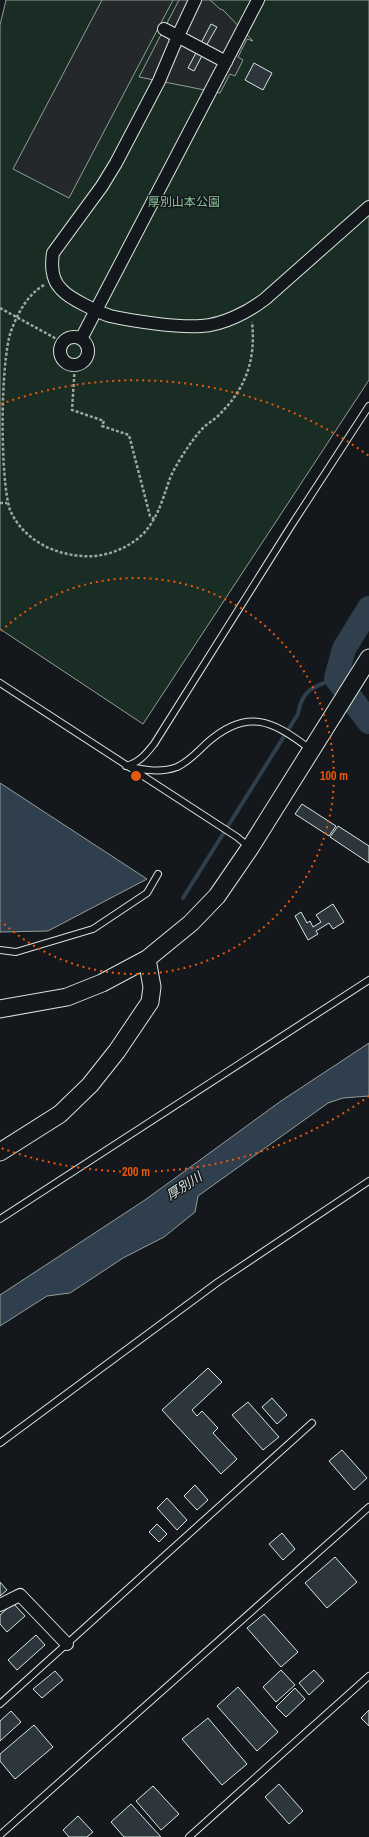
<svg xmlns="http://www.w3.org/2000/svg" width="369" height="1837" font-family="'Archivo Narrow','Noto Sans JP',sans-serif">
<rect width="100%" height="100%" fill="#14181c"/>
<path fill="#1a2d24" stroke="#939e99" d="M6,0H369V380L143,724L0,629V25Z"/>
<path fill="#24282b" stroke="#939e99" d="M102,0H173L69,198L13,169Z
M179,0H210L220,9L223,10L253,41L247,39L238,57L243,60L235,76L230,74L220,93L139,77Z"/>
<path fill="#2f3f4d" stroke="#939e99" d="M0,783L147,879L48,931L0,932Z
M369,1043V1096L343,1098L328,1103L198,1196L195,1212L164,1237L123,1258L70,1293L47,1296L0,1326V1295L145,1200L281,1101Z"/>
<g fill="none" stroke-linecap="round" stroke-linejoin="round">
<path stroke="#2f3f4d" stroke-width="4" d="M183,898L298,714C302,689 314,687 336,678"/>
<path stroke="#2f3f4d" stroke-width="24" d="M369,608L344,649L336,678L369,722"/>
</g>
<path fill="#2c363c" stroke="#d8e6dc" d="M211,24L217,27L206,46L201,43Z
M198,49L204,52L194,71L188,68Z
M254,63L272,73L263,90L245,80Z
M302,804L336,826L329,836L295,814Z
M338,826L369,846V863L330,837Z
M333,904L344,922L333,929L329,923L316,931L318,934L308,940L295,916L301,912L307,923L310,921L313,927L321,922L316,915Z
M208,1368L222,1382L192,1410L197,1416L202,1411L218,1428L213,1433L237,1459L221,1474L162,1410Z
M272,1398L287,1415L277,1424L262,1407Z
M248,1402L279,1437L263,1450L232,1415Z
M342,1450L367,1478L354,1490L329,1461Z
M195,1485L208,1500L197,1510L184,1496Z
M167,1498L187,1520L177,1530L157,1508Z
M157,1524L167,1534L159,1542L149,1532Z
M282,1533L295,1549L283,1560L269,1544Z
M335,1557L357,1582L327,1608L305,1583Z
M0,1582L7,1590L0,1596Z
M13,1603L25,1616L7,1632L0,1624V1615Z
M264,1614L298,1652L281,1667L247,1628Z
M36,1635L45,1645L17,1670L8,1660Z
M281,1670L295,1685L276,1702L263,1687Z
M314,1670L324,1681L309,1695L299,1683Z
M55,1671L63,1680L42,1698L33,1689Z
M238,1687L278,1732L257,1751L217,1706Z
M295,1688L305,1699L286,1717L276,1707Z
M369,1710V1726L361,1718Z
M11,1711L21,1722L0,1741V1721Z
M208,1718L247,1764L222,1785L182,1739Z
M34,1725L53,1747L15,1779L0,1761V1754Z
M279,1784L303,1811L289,1824L265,1797Z
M153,1786L179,1814L161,1830L136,1801Z
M131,1804L161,1837H124L111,1822Z
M78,1816L93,1832L87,1837H69L63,1830Z"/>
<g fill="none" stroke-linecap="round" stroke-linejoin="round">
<defs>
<path id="lane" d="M0,683L237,837L249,847
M126,766C139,763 146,754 154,744L291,526L369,406
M129,767C145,770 161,773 177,767C190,761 198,751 208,742C247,708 272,720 310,749
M0,950L16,952L93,929L147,893L158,874
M0,1219L369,980
M0,1443L218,1282L369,1181
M0,1704L312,1423
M0,1835L369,1507
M189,1837L369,1676"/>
<path id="street" d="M195,0L178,36L159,81L116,163L102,186L53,253C51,266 52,281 62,290C70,299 98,312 110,316C132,321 179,328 201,326C223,325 248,312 265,299L369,207
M164,29L226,62
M60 351a14 14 0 1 1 28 0a14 14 0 1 1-28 0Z
M81,339L258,0
M0,1605L20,1595L67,1644"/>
<path id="secondary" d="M0,1009L67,997L102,983L147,959L191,923L217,896L250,848L369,658
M0,1152L60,1114L90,1085L117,1051L150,1002L152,987L147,959"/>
</defs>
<use href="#lane" stroke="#d8e6dc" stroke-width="8"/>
<use href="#street" stroke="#d8e6dc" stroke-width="14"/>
<use href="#secondary" stroke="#d8e6dc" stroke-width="19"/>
<path stroke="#9da8a2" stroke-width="2.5" stroke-dasharray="3 2" stroke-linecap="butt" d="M44,285C27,295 18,313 11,331C0,363 0,480 10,510C23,539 52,554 82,556C104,558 128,549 144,533C158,517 162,501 169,481C172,472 179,461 184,453C190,444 196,435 204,427C208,423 214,420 219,415C246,388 256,360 252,322
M0,308L64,343
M75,364L72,410L104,421L102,426L129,435L150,516L154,519
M0,503H7"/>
<use href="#lane" stroke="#14181c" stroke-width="6"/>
<use href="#street" stroke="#14181c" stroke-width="12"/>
<use href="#secondary" stroke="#14181c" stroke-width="17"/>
</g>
<g fill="none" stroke="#e8590c" stroke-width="2" stroke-dasharray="2 4">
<path d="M1 631A198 198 0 1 1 1 921"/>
<path d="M369 1096A396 396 0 0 1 1 1148M1 404A396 396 0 0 1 369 456"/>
</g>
<g text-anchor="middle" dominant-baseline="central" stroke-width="3" stroke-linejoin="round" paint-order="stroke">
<g font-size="12" fill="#8ac095" stroke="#14181c">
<text x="184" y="202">厚別山本公園</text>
</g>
<g font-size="13" font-style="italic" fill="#d8e6dc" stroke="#14181c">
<text transform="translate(184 1186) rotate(-33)">厚別川</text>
</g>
</g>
<circle cx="136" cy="776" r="6" fill="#e8590c" stroke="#14181c" stroke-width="2"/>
<g font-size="12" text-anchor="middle" font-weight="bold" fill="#e8590c" stroke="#14181c" stroke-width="3" stroke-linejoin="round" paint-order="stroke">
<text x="334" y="780">100 m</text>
<text x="136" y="1176">200 m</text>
</g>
</svg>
